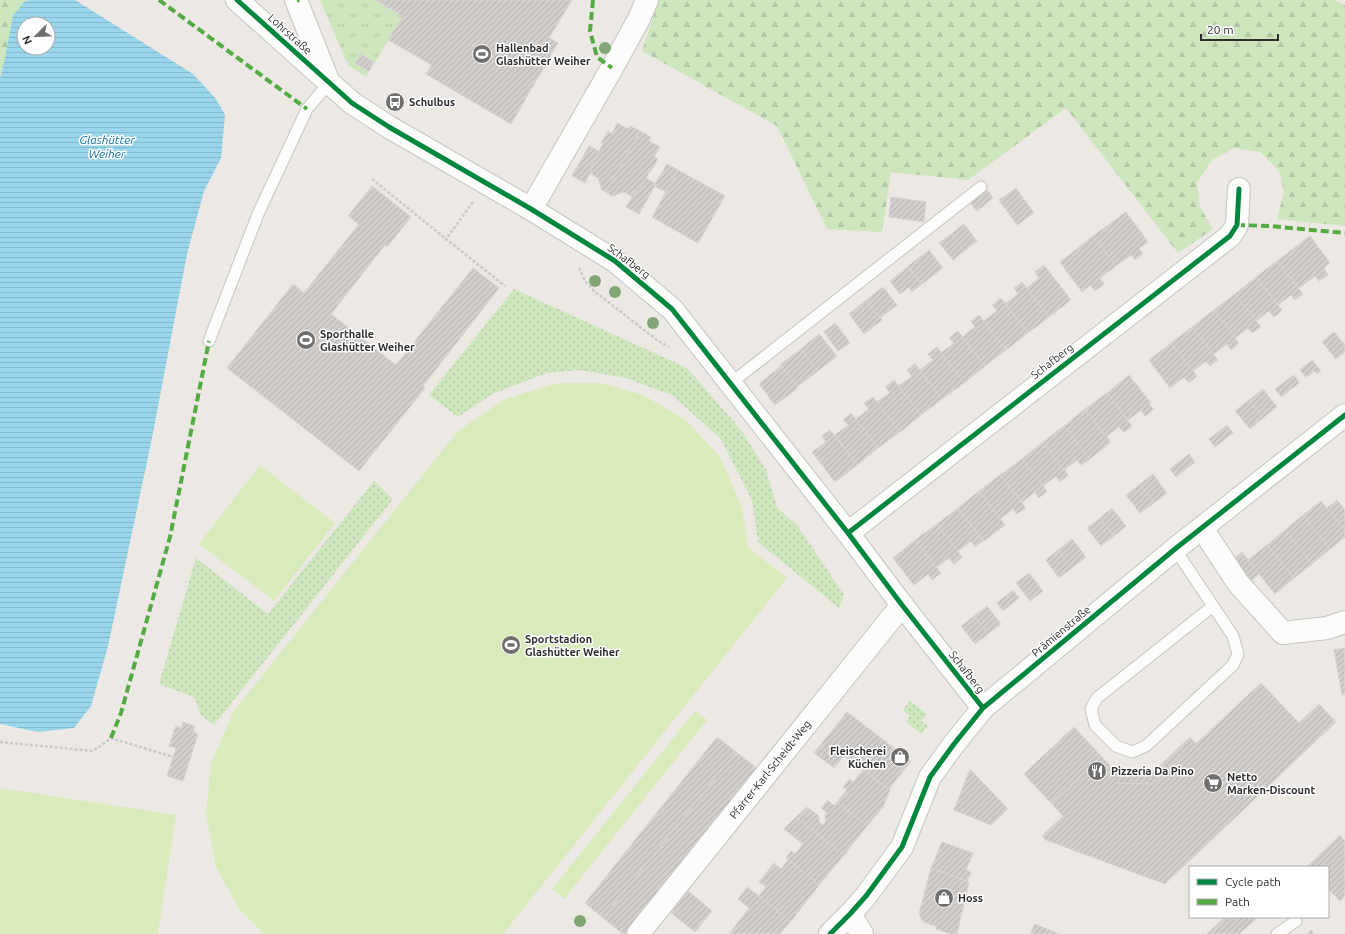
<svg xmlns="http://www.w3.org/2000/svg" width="1345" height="934" font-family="Ubuntu,sans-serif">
<defs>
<pattern id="grass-dots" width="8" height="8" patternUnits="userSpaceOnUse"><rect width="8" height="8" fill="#cee6be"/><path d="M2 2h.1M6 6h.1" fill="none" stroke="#b1c6a4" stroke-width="1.8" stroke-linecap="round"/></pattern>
<pattern id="forest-firs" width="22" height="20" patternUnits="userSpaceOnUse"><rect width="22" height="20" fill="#cee6be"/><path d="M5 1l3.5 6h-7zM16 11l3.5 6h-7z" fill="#b1c6a4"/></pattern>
<pattern id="park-tufts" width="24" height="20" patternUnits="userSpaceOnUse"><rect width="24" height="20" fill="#cee6be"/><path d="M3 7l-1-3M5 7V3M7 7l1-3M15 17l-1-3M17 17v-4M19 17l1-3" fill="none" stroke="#b1c6a4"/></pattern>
<pattern id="water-rules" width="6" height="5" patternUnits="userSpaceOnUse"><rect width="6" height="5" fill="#99d6ec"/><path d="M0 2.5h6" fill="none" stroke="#84b8cb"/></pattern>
<pattern id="building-hatch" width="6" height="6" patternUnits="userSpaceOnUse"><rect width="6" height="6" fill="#d1cecb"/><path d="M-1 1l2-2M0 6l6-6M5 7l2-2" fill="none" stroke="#b4b1af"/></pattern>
</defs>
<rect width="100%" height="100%" fill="#ece8e4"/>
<path fill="url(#grass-dots)" d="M514,289L687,368L741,430L766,470L778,509L797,525L844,595L839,608L758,542L752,500L721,439L672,395L626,378L580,370L547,373L494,393L458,417L429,395Z
M374,481L393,499L214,725L201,715L194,697L159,684L196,558L268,614Z
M910,701L927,714L921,721L928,726L921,734L906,722L910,716L903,710Z"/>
<path fill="url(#forest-firs)" d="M0,0H29L24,2L5,58L0,79Z
M659,0H1333L1345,5V226L1277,219L1284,192L1279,171L1260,152L1234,148L1212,160L1197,182L1200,207L1213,229L1178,253L1066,108L968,180L891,172L882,232L827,229L777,126L642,51Z"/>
<path fill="url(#park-tufts)" d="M320,0H375L403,16L366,77L348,65Z"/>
<path fill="#d9eabb" d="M559,383H601L643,395L686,420L720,457L742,508L748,547L787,578L503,934H264L239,909L216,867L206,815L211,763L234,711L458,431L505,399Z
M260,465L335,523L274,601L199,544Z
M695,711L707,720L564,899L552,889Z
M0,788L176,815L158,934H0Z"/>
<path fill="url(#water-rules)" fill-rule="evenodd" d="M29,0H75L193,74L216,99L225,115L221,158L204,191L187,254L152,438L108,646L91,706L74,728L38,732L0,724V79L5,58L13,16L24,2ZM24,24H48V48H24Z"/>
<path fill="url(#building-hatch)" stroke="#d7d4d0" d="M375,0H572L549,38L558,43L511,124L426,74L432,65L388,40L403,16Z
M360,54L374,62L369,71L355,63Z
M617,123L628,129L630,126L640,131L606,192L602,190L598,178L590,173L593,167L591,166L603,144L601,143L608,131L612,134Z
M640,131L651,137L649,141L660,147L654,157L658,159L651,171H650L638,192L636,191L633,197L624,192L612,196L606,192Z
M589,146L599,151L591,166L593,167L585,183L572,176Z
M667,164L678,170L666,192L654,186Z
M678,170L725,196L698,243L652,217Z
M646,178L656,184L639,214L626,207L636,191L638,192Z
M372,186L411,217L387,247L385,245L331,314L396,365L473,268L499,288L423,386L425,388L359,471L227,368L293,284L304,293L359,224L348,216Z
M1016,188L1034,213L1017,225L999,200Z
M987,190L993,198L977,211L970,203Z
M891,197L926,202L924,222L889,217Z
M1126,212L1148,242L1139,248L1143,254L1135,260L1131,255L1116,266L1093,236Z
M964,224L977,241L964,251L951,234Z
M951,234L964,251L953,260L939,243Z
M1093,236L1116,266L1100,278L1104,284L1095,291L1090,285L1082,292L1060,262Z
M1310,236L1330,263L1324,268L1328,275L1319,281L1315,276L1299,288L1277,261Z
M929,250L943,268L922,284L908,266Z
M1277,261L1303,294L1295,300L1291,295L1278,305L1256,277Z
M1044,265L1071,300L1049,317L1027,288L1039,278L1035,272Z
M908,267L922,284L912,292L909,287L900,294L890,281Z
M1256,277L1282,310L1274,317L1269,311L1256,321L1235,294Z
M1022,282L1049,317L1028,333L1005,304L1018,294L1014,288Z
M883,287L897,305L880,318L866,300Z
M1235,294L1261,327L1252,333L1248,328L1235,338L1214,310Z
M1001,298L1028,333L1006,350L984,321L997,311L992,305Z
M866,300L882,320L864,334L849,314Z
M1214,310L1239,343L1231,350L1227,344L1214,354L1192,327Z
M979,315L1006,350L985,366L962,337L975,327L971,321Z
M835,323L850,343L838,351L824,332Z
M1192,327L1218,360L1210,366L1206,361L1193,371L1171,343Z
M958,331L985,366L964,383L941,353L954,343L949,338Z
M1334,332L1345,345V352L1336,359L1322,342Z
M819,334L837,356L818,371L801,349Z
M1171,343L1197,376L1189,383L1184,377L1170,388L1149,360Z
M937,347L964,383L942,399L920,370L933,360L928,354Z
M801,349L818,371L797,387L780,365Z
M1312,360L1321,371L1317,374L1315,371L1306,377L1300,370Z
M915,364L942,399L921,415L898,386L912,376L907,370Z
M781,366L798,388L775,405L759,384Z
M1129,375L1151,403L1149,404L1154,409L1145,416L1141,410L1128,420L1107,393Z
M1294,375L1299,383L1281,397L1275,389Z
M894,380L921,415L900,432L877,402L890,393L885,387Z
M1263,389L1277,407L1263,418L1249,400Z
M1107,393L1132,426L1124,432L1119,427L1106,437L1085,409Z
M873,397L900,432L878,448L856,419L869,409L864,403Z
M1249,400L1263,418L1250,429L1235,411Z
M1085,409L1111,442L1090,459L1064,426Z
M851,413L878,448L857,465L835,435L848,425L843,420Z
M1227,425L1233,433L1215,447L1209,439Z
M1064,426L1090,459L1081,465L1077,460L1064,470L1043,442Z
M830,430L857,465L835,482L812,452L826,442L822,436Z
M1043,442L1068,475L1060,482L1056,476L1043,486L1022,459Z
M1189,454L1195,462L1176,477L1170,469Z
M1022,459L1047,491L1039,498L1035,492L1022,502L1000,475Z
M1153,474L1167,493L1154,503L1140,484Z
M1000,475L1026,508L1017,514L1013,509L1000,519L979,491Z
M1140,484L1154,503L1140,513L1126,495Z
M979,491L1005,525L984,541L958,508Z
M1337,500L1345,510V530L1327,508Z
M1321,501L1345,530V537L1330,549L1303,515Z
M958,508L983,541L975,547L971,541L958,551L937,524Z
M1112,508L1126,526L1114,536L1100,518Z
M1303,515L1330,549L1312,564L1285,530Z
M1100,518L1114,536L1101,546L1087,528Z
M937,524L962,557L954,564L949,558L936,568L915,540Z
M1285,530L1312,564L1294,578L1267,545Z
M1072,539L1086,557L1072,568L1058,550Z
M915,540L941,573L932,580L928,574L914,585L893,558Z
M1267,545L1294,578L1275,594L1248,560Z
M1058,550L1072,568L1059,578L1046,560Z
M1242,552L1259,574L1251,581L1233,560Z
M1029,573L1043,591L1030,601L1016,583Z
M1013,590L1019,598L1003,611L997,603Z
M987,606L1001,624L988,634L974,616Z
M974,616L988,634L975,644L961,626Z
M1345,648V694L1342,695L1334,650Z
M1261,683L1299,723L1319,704L1336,722L1165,884L1046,840L1042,836L1063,816L1051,803L1095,762L1115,783L1153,784Z
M847,712L911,761L889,789L844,756L834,768L814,753Z
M183,722L195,726L193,732L198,734L183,781L167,776L176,748L169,746L176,726L181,728Z
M1074,727L1101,756L1051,803L1024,774Z
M717,737L736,752L603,918L585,903Z
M1190,737L1196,744L1153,784L1115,783L1095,762L1101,756L1118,774L1150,775Z
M736,752L758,769L626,934H623L603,918Z
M970,769L1008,809L991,825L954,810Z
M863,770L890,790L883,807L867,826L837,802L847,790L843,787L849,779L853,782Z
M828,800L834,806L837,802L867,826L844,855L796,817L807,807L819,816V822L823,825L826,821L825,816L827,813L821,808Z
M796,817L844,855L819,885L786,858L791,851L795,854L803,844L784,829Z
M1340,835L1345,841V896L1340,901L1328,889V867H1307Z
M942,842L973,853L966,870L971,872L967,881L931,868Z
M788,860L819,885L791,921L759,896L766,887L759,882L774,863L781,869Z
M931,868L969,882L957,934H951L936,929V926L923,922L919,914Z
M747,887L791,921L780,934H731L730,933L749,908L738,899Z
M688,891L712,911L695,932L671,913Z
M1225,917H1258L1239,934H1207Z
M1035,924L1059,934H1030Z
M1311,930L1314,934H1307Z"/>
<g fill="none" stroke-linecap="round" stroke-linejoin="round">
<defs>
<path id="service" d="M209,341L258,214L307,109L329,83
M731,383L981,187
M1175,549L1233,636L1238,654L1233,665L1146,746L1132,752L1116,746L1095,725L1091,709L1097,698L1213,606
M1277,934L1296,921"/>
<g id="minor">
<path d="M237,0L352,103L389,127L531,209L615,261L672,309L848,533L902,605L983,708"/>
<path d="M296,0L327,78"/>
<path d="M531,209L612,68L639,19L647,0"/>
<path d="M1202,528L1238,583L1283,633L1327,628L1345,622"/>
<path d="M848,533L1230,236L1237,225L1239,189"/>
<path d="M850,914L862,934"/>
<path id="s1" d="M638,934L902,605"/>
</g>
<path id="tertiary" d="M830,934L850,914L866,896L902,847L930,777L954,744L983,708L1175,549L1345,415"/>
</defs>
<use href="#service" stroke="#c5c4c5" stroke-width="13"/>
<use href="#minor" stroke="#c5c4c5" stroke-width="24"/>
<use href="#tertiary" stroke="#c5c4c5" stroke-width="24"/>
<path stroke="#c9c9c8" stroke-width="2.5" stroke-dasharray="3 2" stroke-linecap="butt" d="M372,179L446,239
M473,202L446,239L505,286
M579,268L585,281L594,291L657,340L669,347
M0,742L93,751L111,738L173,757"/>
<use href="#service" stroke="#fcfcfb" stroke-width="11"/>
<use href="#minor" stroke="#fcfcfb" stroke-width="22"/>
<use href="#tertiary" stroke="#fcfcfb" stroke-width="22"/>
<path stroke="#54ab44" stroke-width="4" stroke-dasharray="8 4" stroke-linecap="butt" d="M159,0L307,109
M593,0L590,31L597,57L612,68
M297,1L299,0
M1237,225L1269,226L1345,233
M111,738L121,713L170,537L209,341"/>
<defs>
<path id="cycleway" d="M237,0L352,103L389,127L531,209L615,261L672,309L848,533L902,605L983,708
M848,533L1230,236L1237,225L1239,189
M830,934L850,914L866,896L902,847L930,777L954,744L983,708L1175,549L1345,415"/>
</defs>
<use href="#cycleway" stroke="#fff" stroke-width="8"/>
<use href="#cycleway" stroke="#00873e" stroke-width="5"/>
</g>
<g fill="#82a575">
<circle cx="605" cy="48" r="6"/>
<circle cx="595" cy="281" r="6"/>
<circle cx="615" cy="292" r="6"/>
<circle cx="653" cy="323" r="6"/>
<circle cx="580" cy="921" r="6"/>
</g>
<defs>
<symbol id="stadium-disc" viewBox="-11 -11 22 22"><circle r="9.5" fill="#706f6e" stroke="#fff"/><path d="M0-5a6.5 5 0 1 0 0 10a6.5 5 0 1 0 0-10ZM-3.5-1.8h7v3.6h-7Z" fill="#fff"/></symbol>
<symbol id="bus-disc" viewBox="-11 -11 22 22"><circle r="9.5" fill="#706f6e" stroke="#fff"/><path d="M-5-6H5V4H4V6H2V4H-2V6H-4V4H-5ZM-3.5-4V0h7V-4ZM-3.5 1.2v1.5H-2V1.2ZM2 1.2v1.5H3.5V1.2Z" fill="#fff"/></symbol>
<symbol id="shop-disc" viewBox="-11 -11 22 22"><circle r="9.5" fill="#706f6e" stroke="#fff"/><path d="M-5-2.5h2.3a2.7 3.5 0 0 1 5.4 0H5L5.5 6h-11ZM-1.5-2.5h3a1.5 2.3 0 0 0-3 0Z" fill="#fff"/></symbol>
<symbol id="restaurant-disc" viewBox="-11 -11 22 22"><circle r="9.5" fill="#706f6e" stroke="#fff"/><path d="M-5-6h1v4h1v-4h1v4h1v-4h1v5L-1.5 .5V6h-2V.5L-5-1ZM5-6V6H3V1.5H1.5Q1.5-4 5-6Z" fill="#fff"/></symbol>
<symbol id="supermarket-disc" viewBox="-11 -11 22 22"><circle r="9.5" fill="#706f6e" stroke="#fff"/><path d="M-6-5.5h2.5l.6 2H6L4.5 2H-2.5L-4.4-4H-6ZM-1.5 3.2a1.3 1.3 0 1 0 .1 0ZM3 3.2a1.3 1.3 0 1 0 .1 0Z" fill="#fff"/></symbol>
</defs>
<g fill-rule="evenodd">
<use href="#stadium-disc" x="471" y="43" width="22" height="22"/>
<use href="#bus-disc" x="384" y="91" width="22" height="22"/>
<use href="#stadium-disc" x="295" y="329" width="22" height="22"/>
<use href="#stadium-disc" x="500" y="634" width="22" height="22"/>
<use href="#shop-disc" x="889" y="746" width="22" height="22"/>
<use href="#restaurant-disc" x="1086" y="760" width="22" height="22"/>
<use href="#supermarket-disc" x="1202" y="772" width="22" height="22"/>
<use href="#shop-disc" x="933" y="887" width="22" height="22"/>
</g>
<g text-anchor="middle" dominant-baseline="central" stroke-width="3" stroke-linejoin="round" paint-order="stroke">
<g font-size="11" fill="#2e2e2e" stroke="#fff">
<text transform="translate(290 34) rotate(42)">Lohrstraße</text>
<text transform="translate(629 261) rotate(37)">Schafberg</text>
<text transform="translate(1052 361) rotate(-38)">Schafberg</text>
<text transform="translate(1061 631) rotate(-40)">Prämienstraße</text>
<text transform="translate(967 672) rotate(52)">Schafberg</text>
<text stroke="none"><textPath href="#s1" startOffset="211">Pfarrer-Karl-Scheidt-Weg</textPath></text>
</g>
<g font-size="11" font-weight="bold" fill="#2e2e2e" stroke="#fff" text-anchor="start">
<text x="496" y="48">Hallenbad<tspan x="496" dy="13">Glashütter Weiher</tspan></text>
<text x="409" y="102">Schulbus</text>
<text x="320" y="334">Sporthalle<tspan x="320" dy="13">Glashütter Weiher</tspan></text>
<text x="525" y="639">Sportstadion<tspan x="525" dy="13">Glashütter Weiher</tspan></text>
<text x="886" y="751" text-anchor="end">Fleischerei<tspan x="886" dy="13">Küchen</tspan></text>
<text x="1111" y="771">Pizzeria Da Pino</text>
<text x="1227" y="777">Netto<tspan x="1227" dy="13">Marken-Discount</tspan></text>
<text x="958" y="898">Hoss</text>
</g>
<g font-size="12" font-style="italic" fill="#0d6fa3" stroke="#fff">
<text x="107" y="139">Glashütter<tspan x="107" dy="14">Weiher</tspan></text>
</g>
</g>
<rect x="1189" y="866" width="140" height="52" fill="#ffffff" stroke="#ababab"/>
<rect x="1197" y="879" width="20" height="6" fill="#00873e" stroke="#ababab"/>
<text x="1225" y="886" font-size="12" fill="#2e2e2e">Cycle path</text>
<rect x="1197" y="899" width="20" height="6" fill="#54ab44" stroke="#ababab"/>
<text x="1225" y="906" font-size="12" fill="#2e2e2e">Path</text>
<g transform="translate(36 36) rotate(246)"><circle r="19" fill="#ffffff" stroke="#ababab"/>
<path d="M0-3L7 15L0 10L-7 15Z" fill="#706f6e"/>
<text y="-6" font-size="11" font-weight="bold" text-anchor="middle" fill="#2e2e2e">N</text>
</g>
<path d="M1201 34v6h77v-6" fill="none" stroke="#2e2e2e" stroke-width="2"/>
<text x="1207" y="34" font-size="12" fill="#2e2e2e" stroke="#ffffff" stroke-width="3" paint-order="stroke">20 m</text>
</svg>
